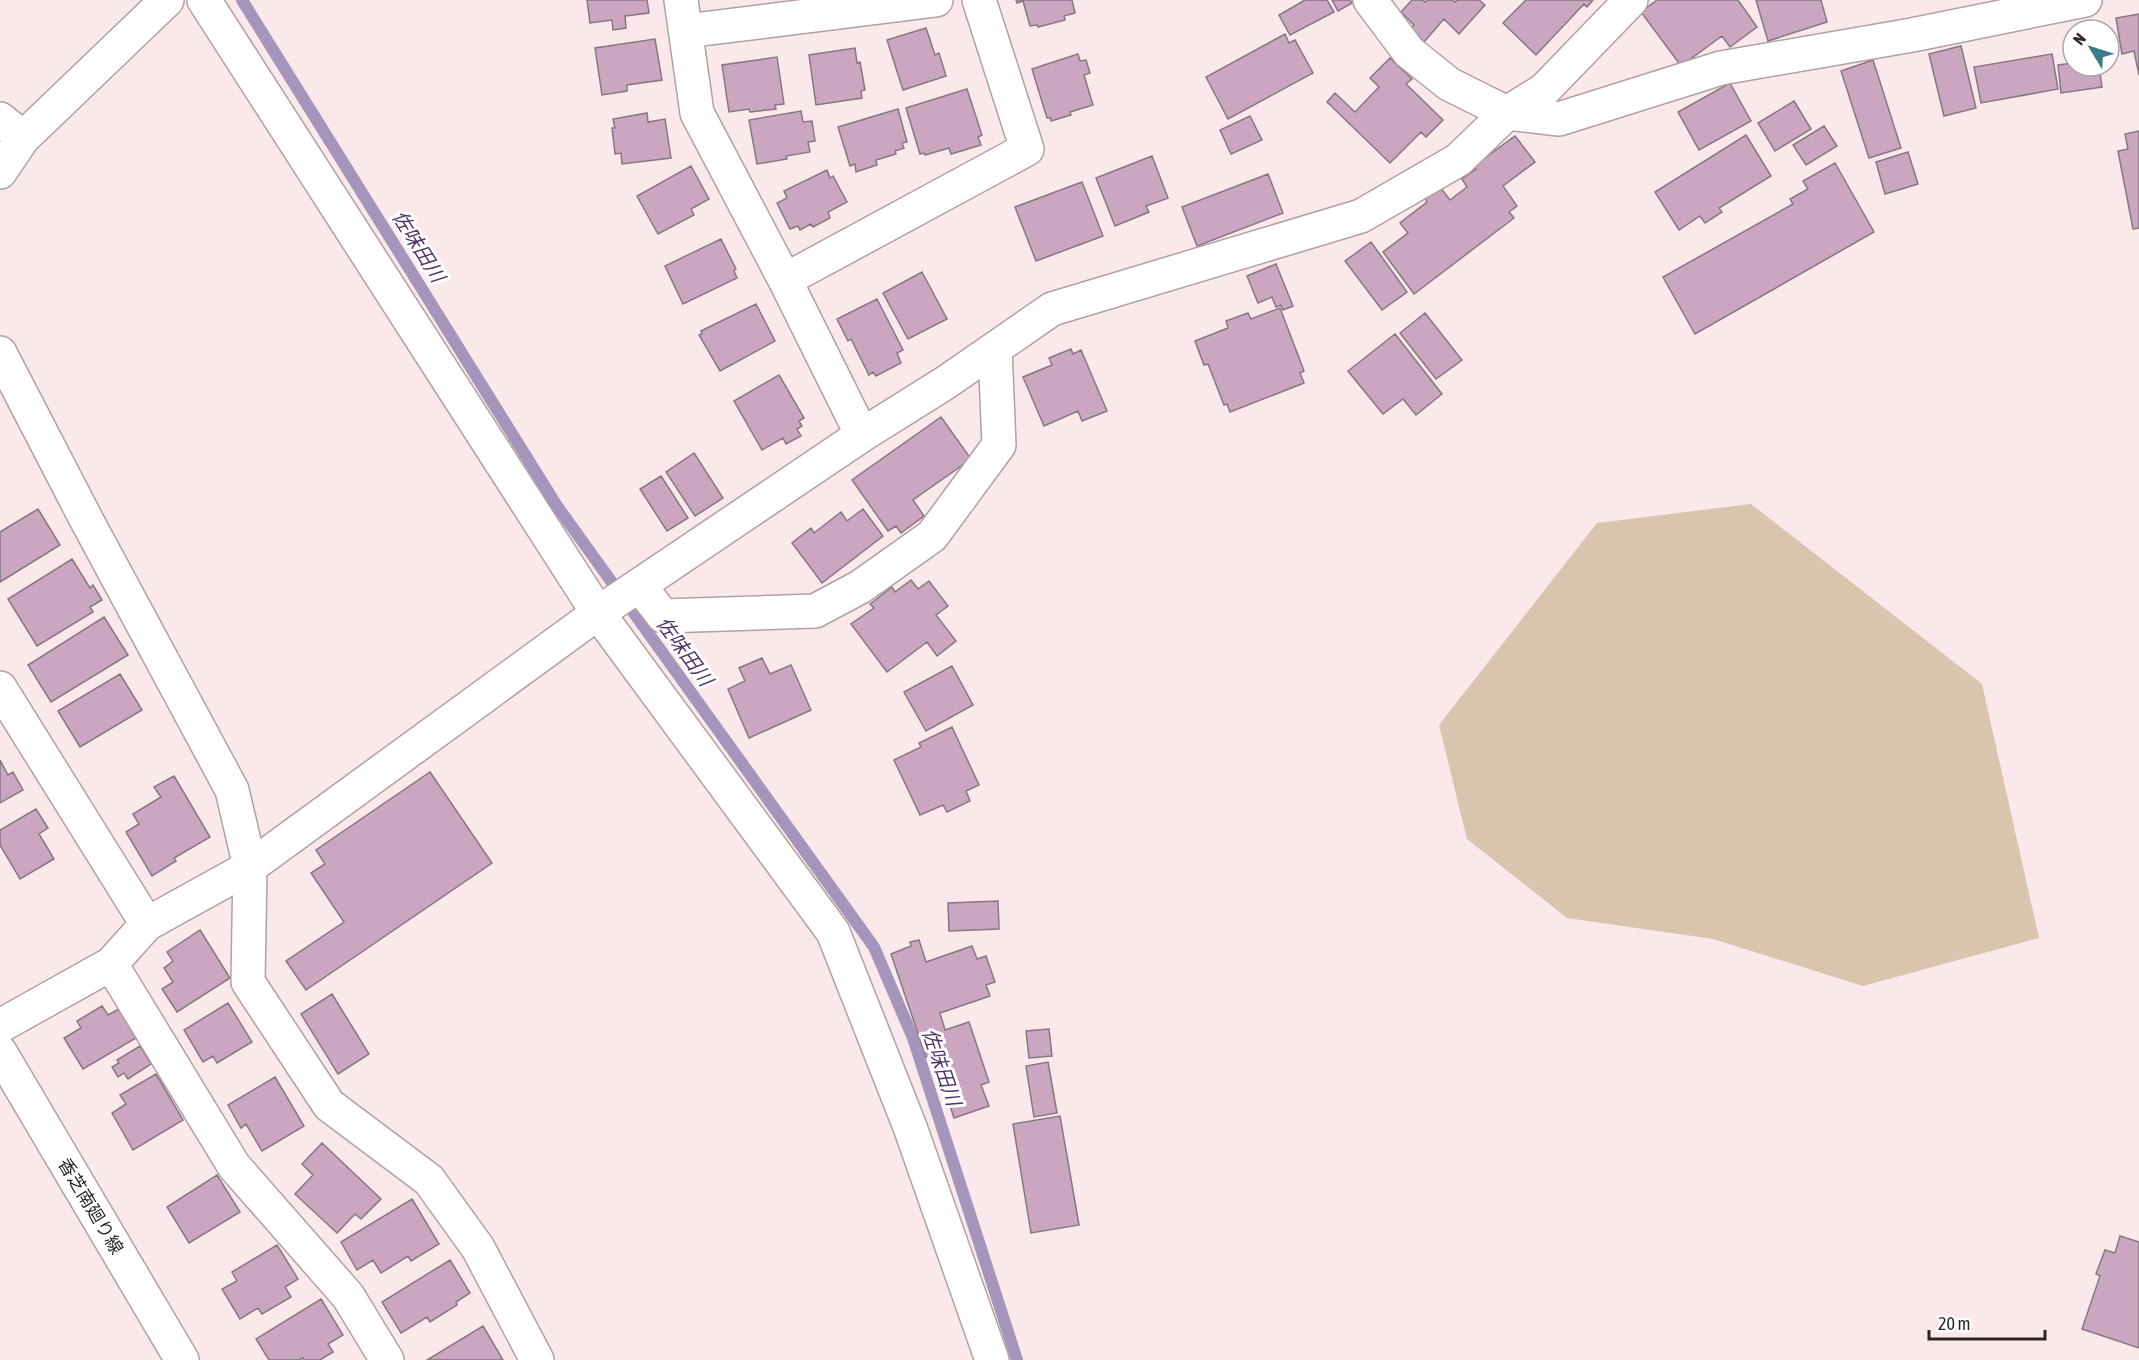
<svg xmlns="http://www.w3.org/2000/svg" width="2139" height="1360" font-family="'Asap Condensed','Noto Sans JP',sans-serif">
<rect width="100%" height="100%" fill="#fae8ea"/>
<path fill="#d9c4ad" d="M1751,504L1982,684L2039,938L1863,986L1713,939L1567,918L1467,839L1439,725L1597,523Z"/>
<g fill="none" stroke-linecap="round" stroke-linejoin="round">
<path stroke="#a695ba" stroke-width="12" d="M242,0L557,506L874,947L913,1038L1017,1360"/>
</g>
<path fill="#cba6c0" stroke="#857881" stroke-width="1.5" d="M587,0H647L649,13L625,16L626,28L613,30L612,20L590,23Z
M1016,0H1072L1075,13L1064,16L1065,20L1038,27L1037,25L1030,26L1023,1L1017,3Z
M1305,0H1327L1334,12L1290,35L1279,15Z
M1332,0H1350L1352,3L1338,11Z
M1412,0H1423L1425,2L1428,0H1452L1455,2L1457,0H1479L1485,5L1459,34L1444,19L1424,42L1410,29L1414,25L1401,12Z
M1526,0H1593L1587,7L1584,4L1536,55L1503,23Z
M1657,0H1738L1757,27L1730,47L1722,36L1681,66L1641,12Z
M1756,0H1821L1827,22L1768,41Z
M2139,14V75L2134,51L2122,54L2116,18Z
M926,28L935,55L939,53L946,76L903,90L887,40Z
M1285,34L1289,43L1295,40L1313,73L1228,119L1206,77Z
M655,39L662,80L627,85V91L602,95L595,48Z
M1961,46L1976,108L1944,116L1929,54Z
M855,48L857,63L860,62L865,90L861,91L862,98L816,105L809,55Z
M1078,54L1080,61L1086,60L1090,73L1084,75L1093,105L1070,112L1071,115L1051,121V118H1047L1032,69Z
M2052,54L2058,89L1981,103L1974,67Z
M777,57L784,104L775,105L776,109L750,112L749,109L729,112L722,65Z
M1390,58L1412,79L1406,84L1443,120L1426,137L1421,132L1390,163L1327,102L1335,93L1355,112L1379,87L1370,78Z
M1873,60L1901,148L1869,158L1841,71Z
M2073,63V66H2099L2102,87L2061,93L2058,65Z
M1730,83L1751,121L1699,150L1678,112Z
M967,89L982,135L978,137L981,145L951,154L949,148L925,155L924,153L920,154L906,108Z
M1794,101L1811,129L1775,151L1758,123Z
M898,109L907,142L902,143L904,148L895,151L896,154L876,160L877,165L856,172L855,164L850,166L838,127Z
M801,111L803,122L812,121L815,141L808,142L810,152L786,156L787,159L757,164L749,120Z
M647,113L648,122L665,119L671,158L622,164L621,153L615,154L612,128H615L613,119Z
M1250,116L1262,140L1231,154L1220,130Z
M1824,126L1837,146L1806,165L1793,145Z
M2139,131V228L2133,229L2118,151L2128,149L2125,134Z
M1746,135L1771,176L1719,208L1722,212L1705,223L1700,216L1679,230L1655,192Z
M1515,136L1535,162L1503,186L1517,206L1509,212L1514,218L1414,294L1383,252L1408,233L1400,223L1427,202L1425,198L1440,187L1450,200L1467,187L1462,179L1476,169L1474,166Z
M1908,152L1918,184L1885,194L1876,162Z
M1152,156L1168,198L1146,206L1149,212L1115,226L1096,178Z
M1835,163L1874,232L1695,334L1663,277L1793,204L1790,199L1808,189L1803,181Z
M691,166L709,199L691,209L694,215L658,234L637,196Z
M827,170L830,178L833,176L847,202L828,212L830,218L813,227L811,224L800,230L798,226L790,229L777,203L787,198L784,191Z
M1268,174L1283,213L1197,246L1182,207Z
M1082,182L1103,236L1036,261L1015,207Z
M721,239L736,269L734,271L737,278L683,304L665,266Z
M1371,242L1407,292L1382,310L1345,261Z
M1276,264L1293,306L1283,310L1281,305L1276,307L1272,297L1258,303L1247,276Z
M922,272L947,319L908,339L883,293Z
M877,299L903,350L897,353L901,363L876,376L873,372L869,375L851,339L848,341L837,319Z
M756,304L775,341L720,371L699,335L702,334L701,331Z
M1280,308L1304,371L1300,373L1304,383L1230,412L1227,404L1224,405L1208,364L1204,365L1195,341L1228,328L1226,321L1248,313L1251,319Z
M1425,313L1462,360L1436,379L1400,333Z
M1395,334L1442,394L1416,415L1403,399L1383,414L1348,371Z
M1071,349L1073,354L1081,350L1107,411L1082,421L1078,411L1044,426L1023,377L1052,365L1049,358Z
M779,375L804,418L799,421L802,426L797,429L801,436L786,444L783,438L762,450L734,401Z
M941,417L971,459L913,500L924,516L901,533L896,526L888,531L852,480Z
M694,453L723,498L695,516L666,472Z
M661,476L688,518L667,531L640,489Z
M38,509L60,545L0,582V532Z
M863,509L883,536L822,583L792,543L811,528L814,533L841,512L847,521Z
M72,559L90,588L93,585L102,600L90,607L93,612L37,646L8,599Z
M911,580L918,589L929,581L948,606L936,615L956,641L937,656L927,642L887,672L851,624L874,608L870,604L892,587L895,592Z
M104,617L128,655L51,702L28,665Z
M762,658L770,674L791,665L811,710L749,738L728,689L745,681L739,668Z
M952,666L973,705L926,731L904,692Z
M120,674L142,710L80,747L58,711Z
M952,727L979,785L966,791L970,801L947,812L943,805L920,815L894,760L921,747L919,743Z
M0,760L8,775L13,772L23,790L0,803Z
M430,772L492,863L306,990L286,961L344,922L311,873L325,864L316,850Z
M174,776L210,837L174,858L176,861L152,876L126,832L139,824L133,814L161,797L154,787Z
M36,809L48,828L39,834L54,859L20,879L0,845V830Z
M998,901L999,929L949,931L948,903Z
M200,930L230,978L177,1012L162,989L173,982L164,968L173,961L167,952Z
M919,940L926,962L972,946L977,959L986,956L995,982L986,985L990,996L940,1013L945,1030L969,1022L989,1082L981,1085L989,1106L954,1118L933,1055L926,1057L891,954L911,946L910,942Z
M332,994L369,1054L338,1074L301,1014Z
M228,1003L252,1042L217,1063L213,1056L203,1062L184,1030Z
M102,1006L108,1015L119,1009L136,1038L83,1069L64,1038L81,1028L77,1021Z
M1049,1029L1052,1056L1029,1058L1026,1031Z
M140,1046L151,1064L128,1079L124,1073L118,1077L112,1067L119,1063L117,1060Z
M1048,1062L1057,1113L1034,1117L1026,1066Z
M156,1074L183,1120L133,1150L112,1113L126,1104L120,1095Z
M275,1077L304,1126L262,1151L246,1124L241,1128L228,1105Z
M1060,1116L1079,1225L1031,1233L1013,1124Z
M322,1143L381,1199L361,1219L355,1214L337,1233L295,1194L313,1175L302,1164Z
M217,1175L240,1212L189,1243L167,1207Z
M412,1199L439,1244L411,1261L408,1256L381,1273L373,1260L357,1270L341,1242Z
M2120,1236L2139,1242V1348L2082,1329L2100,1276L2096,1274L2105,1250L2115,1253Z
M277,1245L298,1279L285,1287L291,1297L262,1314L258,1308L240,1319L222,1289L237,1281L232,1272Z
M450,1260L470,1293L456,1302L457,1305L430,1322L427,1317L401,1333L382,1302Z
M321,1299L343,1335L328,1344L333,1352L320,1360H304L303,1358L299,1360H269L256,1339Z
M483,1326L503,1360H427Z"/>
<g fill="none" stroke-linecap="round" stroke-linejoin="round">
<defs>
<path id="minor" d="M204,0L598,613L833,932L910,1127L992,1360
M681,0L697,113L785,280L862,435
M1370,0L1409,52L1449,84L1507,113L1559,119L1721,68L1912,35L2085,0
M686,31L936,0
M0,119L23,138
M0,172L23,138L167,0
M785,280L1027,149L979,0
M0,353L86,519L232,790L250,867L248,982L329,1105L429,1180L478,1248L537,1360
M639,585L663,616L815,611L860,587L932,536L999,445L995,349
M0,688L147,924
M111,964L234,1166L348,1296L387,1360
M0,1026L111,964L147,924L250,867L598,613L862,435L945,383L1052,309L1361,216L1458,160L1507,113L1544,90L1631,0
M0,1052L182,1360"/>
</defs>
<use href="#minor" stroke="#b2a0a3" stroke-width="36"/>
<use href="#minor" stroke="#fff" stroke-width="33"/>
</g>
<g text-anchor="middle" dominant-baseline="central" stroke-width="6" stroke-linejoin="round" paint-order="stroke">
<g font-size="18" fill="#2b2425" stroke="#fff">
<text transform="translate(91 1206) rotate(59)">香芝南廻り線</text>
</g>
<g font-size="20" font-style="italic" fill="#503769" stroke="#fff">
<text transform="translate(419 246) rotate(58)">佐味田川</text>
<text transform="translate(685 651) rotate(54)">佐味田川</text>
<text transform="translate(942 1067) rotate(71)">佐味田川</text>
</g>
</g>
<g transform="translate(2091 48) rotate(308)"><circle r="28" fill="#ffffff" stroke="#aaa7a8" stroke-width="1.5"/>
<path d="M0-4.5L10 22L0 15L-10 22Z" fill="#367c89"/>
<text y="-9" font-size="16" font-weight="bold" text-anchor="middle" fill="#2b2425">N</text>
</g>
<path d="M1929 1330v9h116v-9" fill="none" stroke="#2b2425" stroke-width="3"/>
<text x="1938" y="1330" font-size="18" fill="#2b2425" stroke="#ffffff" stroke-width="4.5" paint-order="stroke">20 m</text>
</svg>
